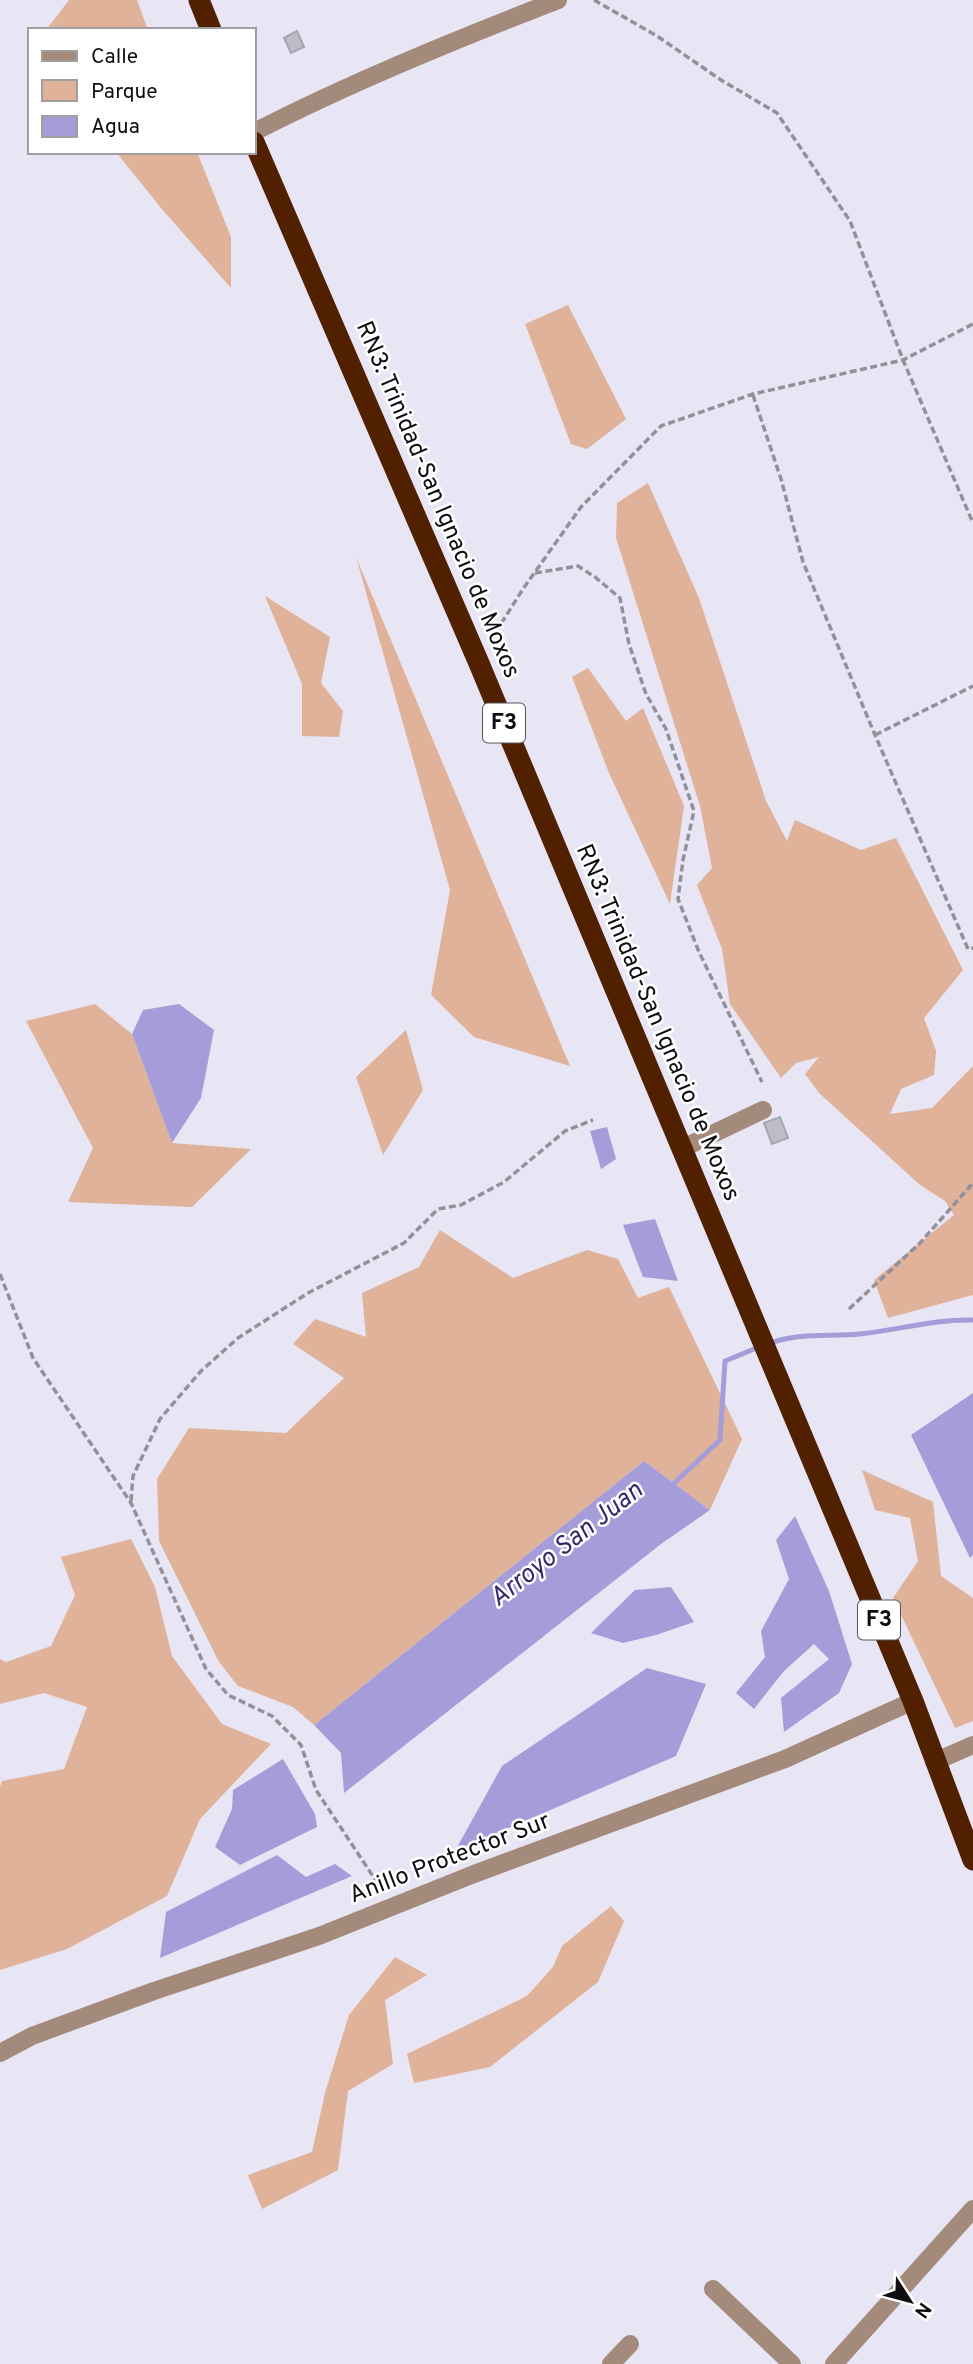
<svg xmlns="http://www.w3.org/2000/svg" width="973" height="2364" font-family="Overpass,sans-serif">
<rect width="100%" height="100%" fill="#e8e6f4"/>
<path fill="#dfb299" d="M69,0H137L148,30H46Z
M116,152H197L231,237V288L161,208Z
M568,305L626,419L587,449L571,444L525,324Z
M648,483L699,598L766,801L787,841L795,820L861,850L896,838L963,970L924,1018L936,1051L934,1075L901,1089L890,1114L932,1108L973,1066V1295L888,1318L874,1280L954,1215L945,1201L920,1185L819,1093L805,1074L819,1057L796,1063L781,1078L730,1004L722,949L697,885L712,868L700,806L616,538L617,503Z
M356,557L570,1066L474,1037L431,995L450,890Z
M265,596L330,637L321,683L343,711L339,737L302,736V684Z
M588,668L626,721L643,708L684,806L670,904L609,773L572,677Z
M95,1004L132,1034L172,1143L251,1149L192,1207L68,1202L93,1148L26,1021Z
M406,1030L423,1090L383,1155L356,1077Z
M440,1230L513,1278L587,1250L618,1259L638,1298L669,1287L742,1439L710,1510L644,1461L314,1725L293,1707L238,1686L219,1662L159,1541L157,1479L189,1428L286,1433L344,1378L293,1344L315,1319L366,1337L362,1293L419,1267Z
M862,1470L933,1502L941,1576L973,1598V1721L955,1728L893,1598L918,1561L910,1518L875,1510Z
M131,1539L155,1587L172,1656L222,1724L271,1744L200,1819L167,1896L67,1949L0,1970V1787L2,1781L64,1769L87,1707L44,1693L0,1704V1659L6,1662L51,1646L75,1595L61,1557Z
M611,1906L624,1921L598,1982L490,2067L414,2083L407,2054L527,1996L553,1967L562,1946Z
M395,1957L427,1975L385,2000L393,2064L348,2091L338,2170L262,2209L248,2175L312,2152L325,2093L349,2015Z"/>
<path fill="#a59dd9" d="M179,1004L214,1030L201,1098L172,1143L132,1034L143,1010Z
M607,1127L616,1159L601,1169L590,1131Z
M655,1219L678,1281L643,1277L623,1225Z
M973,1393V1555L970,1558L911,1435Z
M644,1461L710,1510L661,1544L344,1793L341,1753L314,1725Z
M795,1516L829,1591L852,1664L839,1693L784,1732L781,1698L829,1659L814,1644L784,1671L754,1709L736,1693L765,1657L761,1631L789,1579L776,1540Z
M671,1587L694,1622L656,1635L623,1643L591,1633L635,1590Z
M647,1668L706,1684L676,1756L455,1851L502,1766Z
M283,1759L315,1814L317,1827L240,1865L215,1847L232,1809L233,1790Z
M277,1855L306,1877L335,1864L352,1876L160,1958L166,1912Z"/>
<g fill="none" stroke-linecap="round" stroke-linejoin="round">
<path stroke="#a59dd9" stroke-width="5" d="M768,1344C797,1332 829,1337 860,1334C898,1330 935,1319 973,1320
M669,1488L720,1440L725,1361L759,1347"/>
</g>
<path fill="#bdbcc9" stroke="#a6a5b2" stroke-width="2" d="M297,31L304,47L291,53L284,38Z
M780,1117L788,1138L772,1144L764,1123Z"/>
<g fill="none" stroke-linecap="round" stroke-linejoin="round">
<path stroke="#92909b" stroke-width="3.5" stroke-dasharray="7 3.5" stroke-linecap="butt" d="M594,0L657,36L721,80L777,113L850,221L903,360L973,523
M753,395L781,479L803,562L875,735L968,949L973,948
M535,573L578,566L595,577L620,598L629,644L646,694L666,729L694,811L683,860L678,899L699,952L762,1082
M490,641L523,589L581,507L661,426L753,394L903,360L973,324
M875,735L973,686
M0,1274L33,1358L131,1503L206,1669L228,1695L272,1716L301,1745L316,1790L384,1893
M849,1309L920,1243L973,1183
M131,1501L133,1476L160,1419L201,1371L238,1338L308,1293L404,1243L438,1209L461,1205L504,1182L565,1131L593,1120"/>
<path stroke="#a48a7b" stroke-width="18" d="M254,132C352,82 455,40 558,0
M681,1149L763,1110
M934,1762L973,1745
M0,2053L32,2036L154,1991L319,1936L474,1874L785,1759L913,1701
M713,2289L792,2364
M611,2364L630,2344
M834,2364L973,2209"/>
<path stroke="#512000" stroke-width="21" d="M199,0L211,30
M254,142L478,661L913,1701L973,1860"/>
</g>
<g text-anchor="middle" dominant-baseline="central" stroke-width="5" stroke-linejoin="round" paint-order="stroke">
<g fill="#fff" stroke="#565659" stroke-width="2">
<rect x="483" y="703.5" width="42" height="39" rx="5"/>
<rect x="858" y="1600.5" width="42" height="39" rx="5"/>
</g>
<g font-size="23" font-weight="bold" fill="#0e0d12">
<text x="504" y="723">F3</text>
<text x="879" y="1620">F3</text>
</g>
<g font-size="24" fill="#0e0d12" stroke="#fff">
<text transform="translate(437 500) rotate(67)">RN3: Trinidad-San Ignacio de Moxos</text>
<text transform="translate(657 1023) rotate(67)">RN3: Trinidad-San Ignacio de Moxos</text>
<text transform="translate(450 1859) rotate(-21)">Anillo Protector Sur</text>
</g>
<g font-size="26" font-style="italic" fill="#38276d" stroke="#fff">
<text transform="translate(567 1545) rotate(-38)">Arroyo San Juan</text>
</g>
</g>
<rect x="28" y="28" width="228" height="126" fill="#ffffff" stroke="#9f9ea0" stroke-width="2"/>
<rect x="42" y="51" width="35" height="10" fill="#a48a7b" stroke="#9f9ea0" stroke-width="2"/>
<text x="91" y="63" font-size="21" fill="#0e0d12">Calle</text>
<rect x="42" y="80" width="35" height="21" fill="#dfb299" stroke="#9f9ea0" stroke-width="2"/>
<text x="91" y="98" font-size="21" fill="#0e0d12">Parque</text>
<rect x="42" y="116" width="35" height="21" fill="#a59dd9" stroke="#9f9ea0" stroke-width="2"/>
<text x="91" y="133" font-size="21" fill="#0e0d12">Agua</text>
<g transform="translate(910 2301) rotate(126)" stroke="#ffffff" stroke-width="5" paint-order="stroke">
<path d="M0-5L12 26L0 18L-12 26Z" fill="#0e0d12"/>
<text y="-10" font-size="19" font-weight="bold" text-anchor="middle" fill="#0e0d12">N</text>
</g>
</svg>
